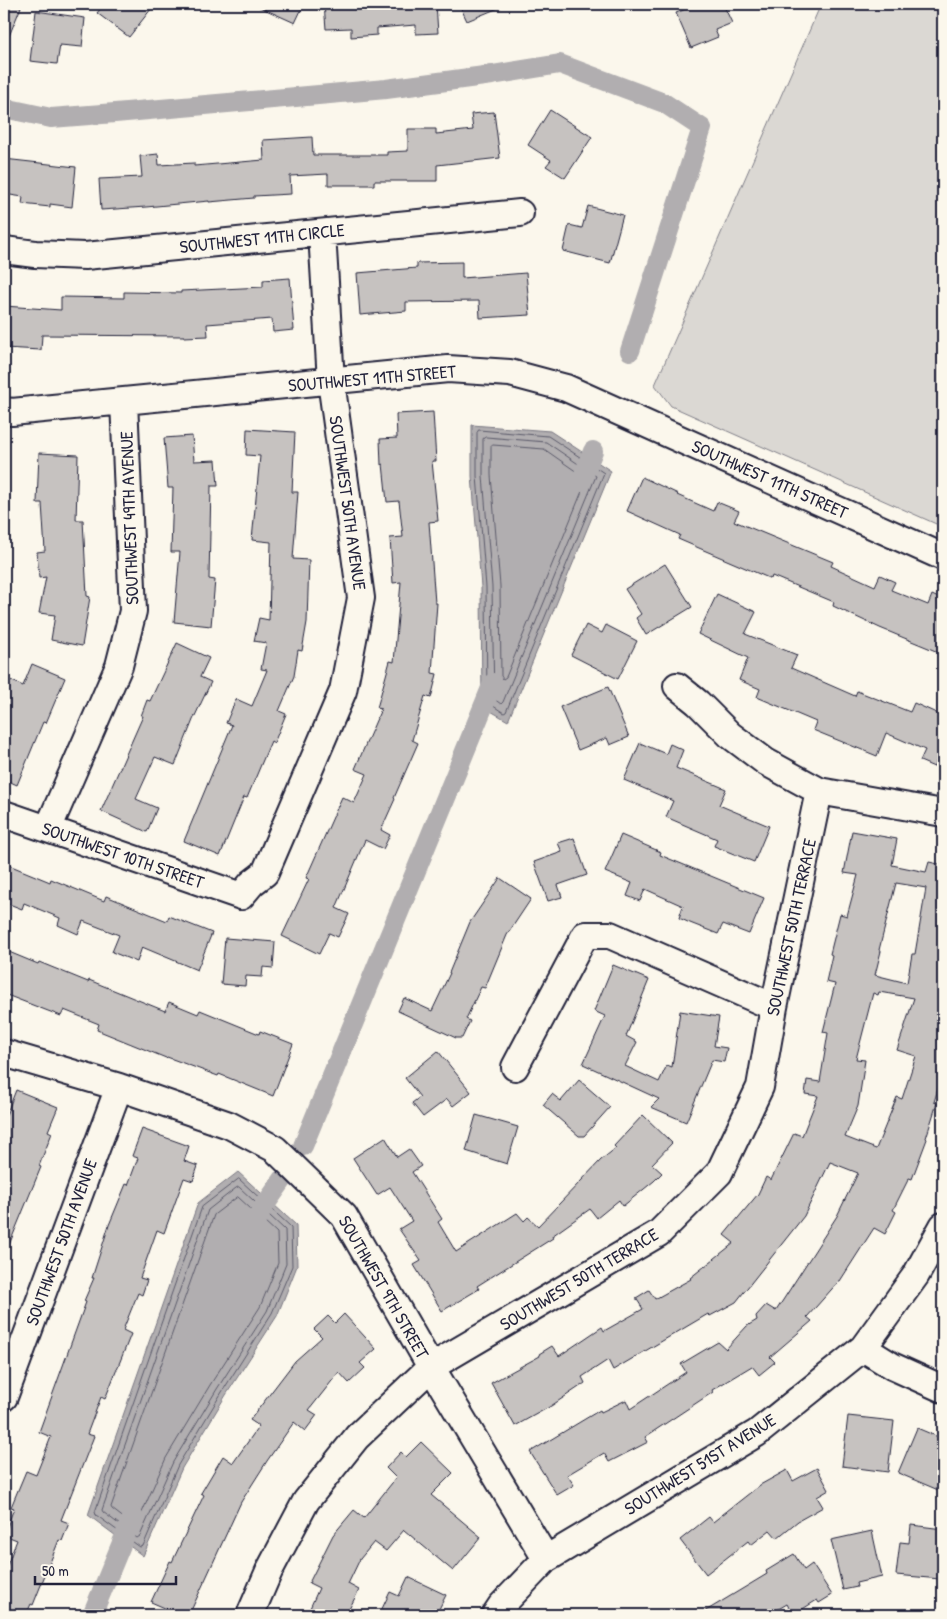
<svg xmlns="http://www.w3.org/2000/svg" width="947" height="1619" font-family="'Patrick Hand',sans-serif">
<rect width="100%" height="100%" fill="#fbf7ec"/>
<filter id="ink" filterUnits="userSpaceOnUse"><feTurbulence type="fractalNoise" baseFrequency=".02" numOctaves="2"/><feDisplacementMap in="SourceGraphic" scale="10" xChannelSelector="R" yChannelSelector="G"/><feConvolveMatrix kernelMatrix="1 2 1 2 8 2 1 2 1" color-interpolation-filters="sRGB"/></filter>
<g filter="url(#ink)">
<path fill="#dbd8d3" stroke="#7e7d87" d="M821,4H943V527L671,406L655,385Z"/>
<path fill="#b1aeb0" stroke="#787681" d="M472,425L550,431L611,471L508,721L482,706L481,587L472,476Z
M238,1172L296,1225L297,1266L277,1316L226,1395L182,1468L143,1556L88,1515L198,1203Z"/>
<g fill="none" stroke-linecap="round" stroke-linejoin="round">
<path stroke="#5b5a6a" stroke-width="1" d="M479,430L548,436L604,473L506,712L504,713L487,702L486,587L477,476V433Z
M486,437L546,442L596,476L503,702L501,704L494,699L492,587L483,476V439Z
M493,445L544,449L587,479L506,677L503,679L501,676L500,586L491,475V447Z
M239,1179L291,1227L292,1266L272,1313L222,1392L178,1465L143,1546L140,1547L96,1515L95,1512L202,1207Z
M239,1187L285,1230L286,1264L267,1311L217,1389L173,1462L140,1536L137,1538L103,1512L102,1510L208,1210L236,1188Z
M238,1197L277,1233L278,1263L260,1307L210,1385L166,1458L137,1524L134,1526L112,1509L111,1507L214,1215Z"/>
<path stroke="#b1aeb0" stroke-width="20" d="M4,108L51,118L115,113L386,89L492,75L560,64L664,103L702,128L630,351
M581,482L593,451
M303,1146L493,683
M255,1223L260,1212L284,1178
M92,1615L133,1516"/>
</g>
<path fill="#c6c2c0" stroke="#22223b" fill-rule="evenodd" d="M4,4H12L21,7L4,48Z
M104,4H155L129,37L97,13Z
M253,4H304L295,23Z
M324,4H436L438,33L416,34V25L377,28V35L351,37V28L326,29Z
M459,4H508L467,21Z
M698,4H723L732,23L715,30L718,37L691,48L676,13Z
M36,11L85,18L82,47L60,45L57,64L30,61Z
M550,110L592,137L565,178L546,166L551,160L528,145Z
M494,112L500,158L437,165V181H374V185H328V174L290,176L291,194L254,196V198L209,202V201L146,207L101,210L99,179L142,177L140,156L158,154L159,165L194,163V166L264,160L263,140L312,137L313,155H387V152L408,151V129H436V134L473,130L471,114Z
M4,159L76,167L72,207L50,204V207L22,204L23,197L4,194Z
M588,206L623,215L610,263L563,251L569,225L582,228Z
M462,262V278L526,273L530,315L480,318L479,301L406,302V311L360,315L357,273L417,268V263Z
M290,278L294,330L273,332L272,319L207,324L208,336L184,337V336L42,335L41,350L4,348V306L61,310V297L124,298V292L181,293V291L263,287V280Z
M433,412L436,461H432L438,521L429,522L435,603H437L432,673L437,674L431,698L425,696L412,740L418,743L394,798L395,799L381,830L390,835L383,849L365,840L336,908L349,914L338,937L329,933L319,954L282,936L309,879L306,878L342,797L354,803L367,774L355,769L381,709L377,708L390,661L394,662L401,582L393,583L390,538L403,537L399,501L387,502L383,464L381,465L380,439L397,438L396,414Z
M247,429L295,432L292,492H298L293,559L309,560L307,622L302,651L298,650L294,676L279,711L286,714L274,743L271,741L247,798L244,797L220,856L184,841L232,725L226,723L236,699L252,706L267,670L261,669L266,643L254,641L259,618L269,620L271,542L252,540L260,456L246,455Z
M192,436L194,461L216,460L218,486H211L209,579L215,580L211,626L174,622L180,552H171L173,488H168L164,438Z
M39,453L78,455L76,520H83L87,596L90,597L82,646L51,640L55,615L39,613L46,577L39,578L37,552L45,551L42,503H37Z
M642,477L678,494L677,495L713,511L717,502L739,511L734,521L833,562L831,566L875,586L880,575L895,582L891,590L928,605L932,595L943,600V654L880,628L833,606L834,602L772,576L771,579L678,539L680,535L627,511Z
M665,564L692,607L646,635L636,618L641,614L625,589Z
M717,594L756,612L745,634L797,655L791,668L855,696L857,691L910,712L914,703L943,716V746L934,767L920,761L925,750L886,733L877,756L813,730L816,722L757,697L760,689L739,680L748,658L698,634Z
M586,625L602,633L606,625L637,641L618,679L571,655Z
M177,643L209,658L200,677L211,682L193,720L175,765L155,757L136,799L157,808L147,832L101,811L143,716H141L147,700L150,701Z
M32,664L65,678L46,723L43,722L17,785L4,779V694L10,680L23,686Z
M608,687L629,737L610,745L607,738L578,750L560,707Z
M640,743L666,754L670,744L683,750L676,768L726,789L719,805L769,826L754,862L714,846L717,839L666,817L673,801L624,780Z
M852,831L897,839L892,865L926,872L929,862L943,865V1062L938,1078L941,1079L934,1102L937,1103L926,1138L927,1139L912,1179L909,1178L893,1210L896,1212L885,1234L874,1228L840,1281H839L807,1317L812,1321L770,1357L775,1362L759,1375L752,1366L712,1390L713,1392L645,1437L648,1442L609,1462L604,1453L567,1475L574,1485L557,1495L530,1452L600,1410L601,1412L626,1400L630,1409L686,1372L681,1364L718,1342L726,1349L747,1326L757,1320L756,1316L766,1305L776,1311L837,1216L858,1173L830,1162L804,1216L736,1302L710,1316L708,1314L613,1370L608,1360L582,1377L585,1383L551,1406L515,1426L491,1383L540,1356L539,1354L552,1346L559,1356L602,1327L604,1331L643,1309L636,1298L649,1290L655,1299L691,1279L690,1278L734,1243L724,1235L758,1194L766,1177L771,1180L794,1133L802,1136L818,1096L805,1094L807,1080L820,1082L828,1033L823,1032L835,984L826,982L832,955L830,954L840,914L847,916L858,875L844,873ZM896,883L926,888L915,954H912L907,983L875,975L881,951L879,950ZM879,992L914,998L897,1050L916,1056L902,1099L897,1097L876,1149L845,1137L858,1106L865,1060L856,1059L873,993L878,995Z
M621,835L661,852L660,855L764,898L749,934L723,924L718,934L690,923L679,918L683,906L645,889L640,901L627,896L632,883L605,872Z
M574,838L587,875L558,885L562,897L548,901L534,862L562,852L558,843Z
M4,863L50,882L51,879L104,901L106,896L167,921L169,916L212,933L197,970L142,947L137,962L112,952L119,935L83,921L78,934L58,925L60,918L24,903L22,909L4,902Z
M500,878L531,899L507,935L485,988L481,987L466,1019L470,1021L462,1038H456L398,1011L404,998L432,1011L450,973H449L470,922Z
M225,938L275,942L273,968L263,967L262,977L246,976L245,986L221,984Z
M9,952L38,964L39,962L88,982L89,980L165,1011L169,1002L198,1014L200,1010L259,1034L260,1031L293,1044L273,1096L219,1074L218,1076L167,1057L166,1058L97,1030L99,1024L64,1010L61,1016L4,994V966Z
M613,965L649,980L626,1036L637,1042L625,1066L659,1082L667,1065L672,1067L680,1011L719,1017L714,1046L727,1048L724,1062L712,1060L686,1122L651,1107L659,1099L583,1064L605,1016L594,1011Z
M438,1051L471,1092L453,1106L447,1099L423,1117L412,1103L420,1097L405,1078Z
M579,1080L610,1107L584,1136H579L543,1105L552,1094L561,1101Z
M16,1090L58,1107L48,1131L52,1133L39,1166L41,1167L4,1257V1120Z
M476,1115L518,1127L507,1164L466,1151Z
M643,1115L672,1143L652,1164L662,1173L654,1181L623,1206L619,1200L597,1218L590,1209L552,1236L553,1238L477,1286L479,1289L442,1311L414,1265L421,1261L399,1229L412,1221L390,1187L377,1195L353,1158L385,1137L397,1157L409,1149L421,1166L412,1172L442,1219L438,1222L456,1252L517,1213L524,1221L528,1217L538,1226L601,1160L616,1148L614,1146Z
M142,1129L189,1146L184,1161L198,1166L193,1181L184,1178L164,1233L157,1230L140,1278L147,1280L142,1295L138,1293L123,1330L131,1334L105,1399L101,1397L87,1434L94,1436L61,1520L69,1523L62,1541L59,1540L33,1605L31,1604L26,1615H4V1573L17,1540L4,1535L14,1508L11,1507L26,1471L36,1475L51,1437L39,1432L86,1302L84,1301L94,1278H92L109,1225L126,1184L128,1185L138,1158L132,1156Z
M344,1314L376,1349L360,1363L365,1368L349,1383L339,1372L309,1410L317,1415L305,1431L294,1422L267,1461L241,1502L189,1615H181L151,1602L170,1561L172,1562L204,1495L201,1493L223,1456L233,1463L259,1426L250,1420L295,1361L322,1337L314,1329L328,1316L335,1323Z
M848,1416L894,1421L888,1472L842,1466Z
M917,1428L943,1439V1492L898,1473Z
M421,1442L453,1473L431,1495L481,1537L453,1571L404,1530L386,1551L374,1542L360,1559L348,1584L359,1590L346,1615H307L319,1588L309,1583L333,1535L354,1510L364,1518L396,1478L386,1468L401,1452L406,1457Z
M817,1468L829,1490L817,1497L823,1507L798,1521L777,1538L770,1530L751,1545L748,1541L706,1574L680,1540L709,1517L713,1522L760,1485L787,1470L793,1481Z
M911,1525L943,1529V1555L940,1579L896,1575L900,1542L909,1543Z
M872,1531L882,1577L856,1583L857,1587L843,1590L831,1540Z
M794,1554L804,1570L812,1564L832,1595L819,1603L817,1600L793,1615L787,1604L768,1615H699L767,1574L766,1571Z
M408,1577L446,1595L436,1615H379L390,1592L399,1596Z"/>
<g fill="none" stroke-linecap="round" stroke-linejoin="round">
<defs>
<path id="minor" d="M4,250L35,254L85,256L520,213
M4,411L12,412L448,369L510,373L566,388L943,557
M677,686L698,703L730,735L766,762L819,791L943,813
M4,814L241,896L252,883L265,873L343,691L361,598L331,381L322,233
M48,829L119,666L133,611L124,401
M4,1053L119,1087L229,1125L275,1149L344,1216L431,1367L546,1559
M515,1067L585,935H610L774,1007
M863,1348L892,1366L943,1389
M4,1397L119,1087
M250,1615L269,1571L306,1501L357,1437L431,1367L659,1233L719,1173L760,1087L774,1007L819,791
M495,1615L501,1606L546,1559L757,1433L863,1348L916,1275L943,1226"/>
</defs>
<use href="#minor" stroke="#22223b" stroke-width="30"/>
<use href="#minor" stroke="#fbf7ec" stroke-width="26"/>
</g>
</g>
<g text-anchor="middle" dominant-baseline="central" stroke-width="4.5" stroke-linejoin="round" paint-order="stroke">
<g font-size="18" fill="#22223b" stroke="#fbf7ec">
<text transform="translate(262 238) rotate(-6)">SOUTHWEST 11TH CIRCLE</text>
<text transform="translate(372 378) rotate(-5)">SOUTHWEST 11TH STREET</text>
<text transform="translate(770 479) rotate(24)">SOUTHWEST 11TH STREET</text>
<text transform="translate(348 503) rotate(82)">SOUTHWEST 50TH AVENUE</text>
<text transform="translate(129 518) rotate(-92)">SOUTHWEST 49TH AVENUE</text>
<text transform="translate(123 855) rotate(19)">SOUTHWEST 10TH STREET</text>
<text transform="translate(791 927) rotate(-78)">SOUTHWEST 50TH TERRACE</text>
<text transform="translate(61 1242) rotate(-70)">SOUTHWEST 50TH AVENUE</text>
<text transform="translate(579 1279) rotate(-31)">SOUTHWEST 50TH TERRACE</text>
<text transform="translate(384 1287) rotate(60)">SOUTHWEST 9TH STREET</text>
<text transform="translate(700 1464) rotate(-32)">SOUTHWEST 51ST AVENUE</text>
</g>
</g>
<rect width="947" height="1619" fill="none" stroke="#fbf7ec" stroke-width="20"/>
<rect x="10" y="10" width="927" height="1599" fill="none" stroke="#22223b" stroke-width="2" filter="url(#ink)"/>
<path d="M35 1576v8h141v-8" fill="none" stroke="#22223b" stroke-width="2.5"/>
<text x="42" y="1576" font-size="15" fill="#22223b" stroke="#fbf7ec" stroke-width="4" paint-order="stroke">50 m</text>
</svg>
